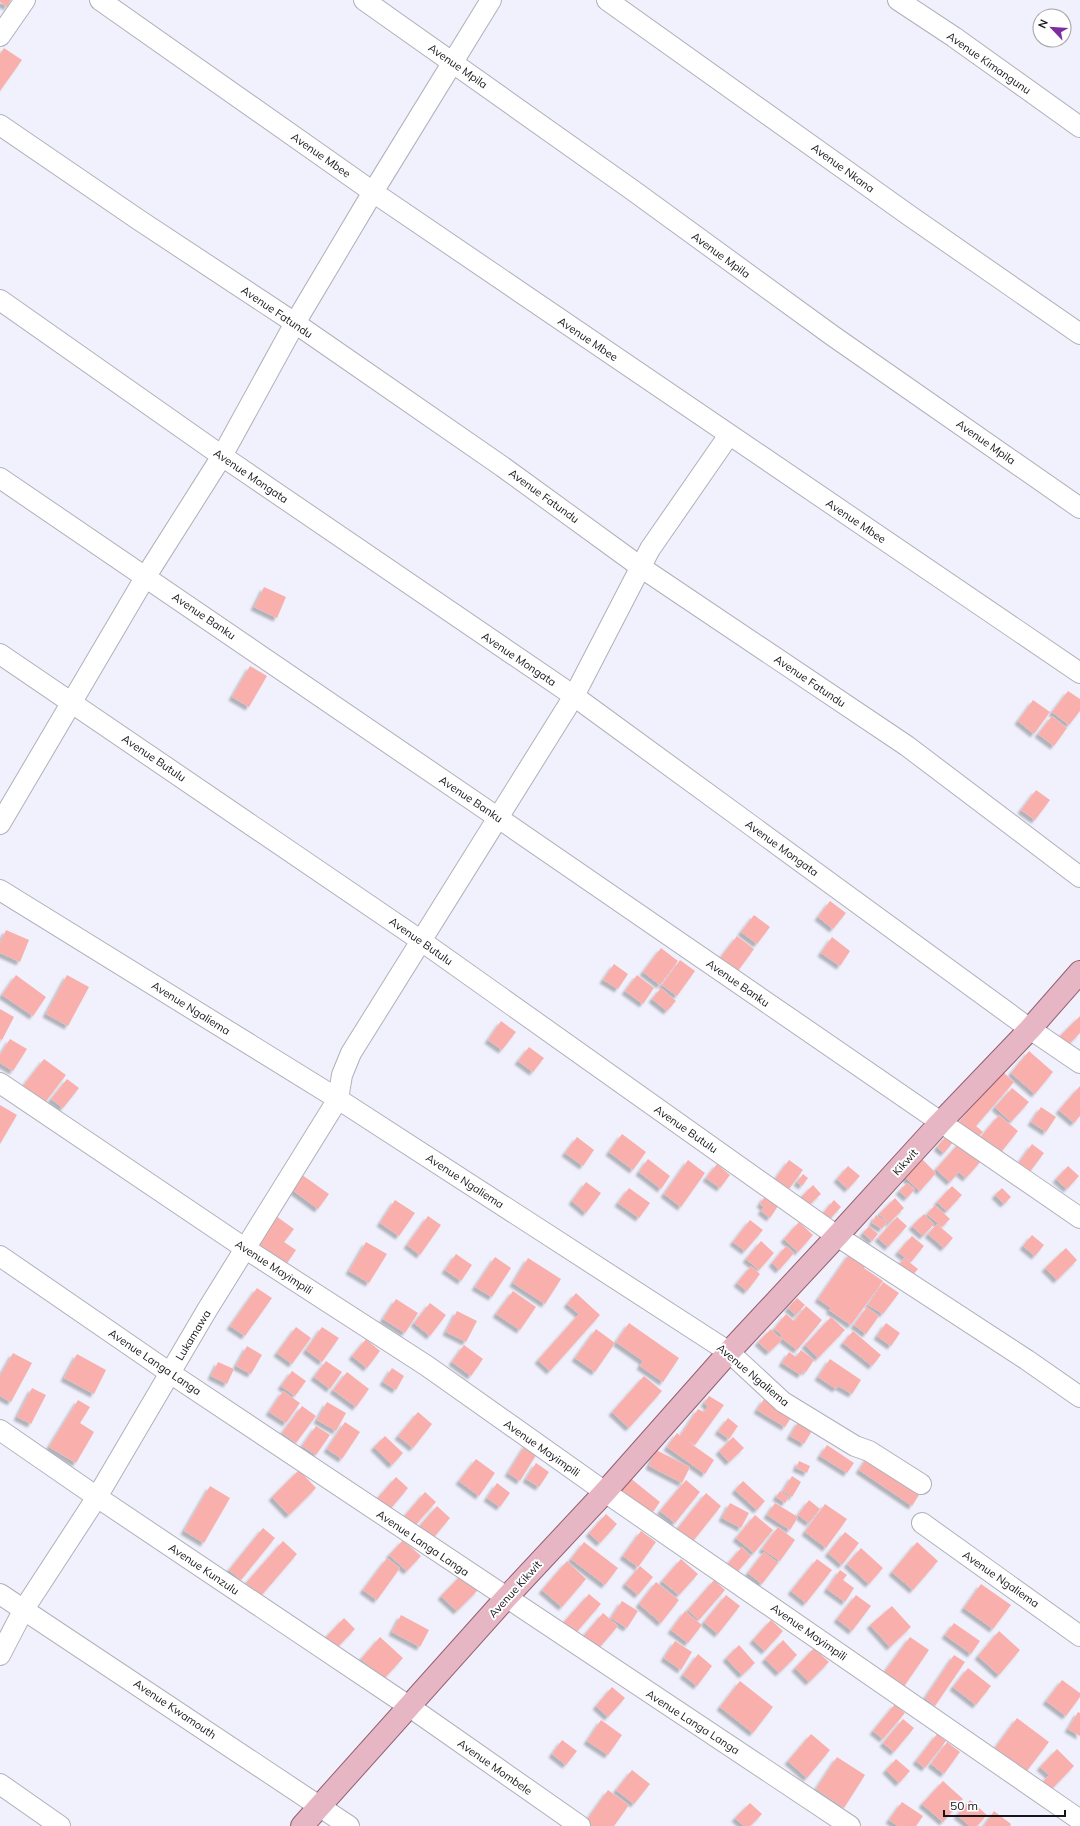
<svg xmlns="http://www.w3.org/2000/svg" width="1080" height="1826" font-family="Mulish,sans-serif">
<defs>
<filter id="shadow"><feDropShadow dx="-3.5" dy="3.5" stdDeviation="1" flood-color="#0004"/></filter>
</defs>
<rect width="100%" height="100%" fill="#f1f1fd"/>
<path fill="#f9b0ac" filter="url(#shadow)" d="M0,0H11L7,7L0,2Z
M4,48L22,60L0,91V54Z
M264,587L286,597L277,618L254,607Z
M250,666L267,676L249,707L232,697Z
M1068,691L1080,699V711L1069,725L1052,712Z
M1033,700L1050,712L1034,734L1018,721Z
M1052,716L1067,728L1054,746L1038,734Z
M1036,790L1050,800L1035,820L1021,810Z
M830,901L846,913L833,929L818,917Z
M754,915L770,927L757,944L741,932Z
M6,930L29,940L20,962L0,953V943Z
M737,936L754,949L735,975L717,962Z
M832,937L850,951L840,966L821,953Z
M661,948L678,961L660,985L643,972Z
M680,960L695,971L677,996L662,985Z
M614,964L628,974L618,989L603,980Z
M16,975L46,997L33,1016L2,995Z
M67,975L89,987L68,1026L46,1014Z
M637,975L654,988L643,1004L625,991Z
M661,988L676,1001L667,1011L652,999Z
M0,1009L14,1017L2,1040L0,1039Z
M1080,1016V1033L1066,1047L1057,1039Z
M501,1021L516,1032L502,1050L488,1040Z
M10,1039L27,1049L13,1071L0,1063V1055Z
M529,1047L544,1058L533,1072L518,1061Z
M1029,1051L1053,1072L1035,1094L1011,1073Z
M44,1059L66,1075L44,1104L22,1087Z
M1003,1072L1014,1082L976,1126L983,1132L975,1140L957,1124Z
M67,1079L79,1088L63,1108L51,1099Z
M1080,1086V1116L1074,1123L1059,1110Z
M1012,1088L1029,1102L1011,1122L995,1107Z
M0,1105L17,1115L0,1144Z
M1041,1107L1056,1117L1046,1132L1031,1122Z
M999,1115L1018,1131L998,1156L978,1140Z
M622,1134L646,1152L633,1170L609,1152Z
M947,1135L954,1141L944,1153L937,1147Z
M577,1137L594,1150L583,1166L565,1153Z
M961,1141L982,1160L966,1178L959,1172L950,1182L936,1169Z
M1032,1144L1044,1153L1026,1177L1015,1168Z
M648,1159L670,1176L661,1189L639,1172Z
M922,1159L936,1173L920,1191L905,1177Z
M688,1160L705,1173L681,1207L664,1194Z
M789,1160L803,1170L789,1189L775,1179Z
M717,1164L730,1175L720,1188L706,1178Z
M848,1166L860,1176L848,1189L837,1179Z
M1068,1166L1079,1176L1067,1189L1056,1179Z
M298,1172L329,1194L318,1209L287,1186Z
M803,1174L808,1178L802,1186L797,1182Z
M586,1182L601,1193L586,1213L572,1201Z
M907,1183L915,1189L907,1198L899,1191Z
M813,1185L821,1194L809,1205L801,1197Z
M952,1186L962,1195L947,1211L937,1202Z
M629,1188L650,1203L639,1218L618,1203Z
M1002,1188L1011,1197L1004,1204L995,1195Z
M765,1196L778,1206L770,1218L761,1211L764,1207L760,1204Z
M895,1198L904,1208L889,1223L879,1214Z
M395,1200L415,1213L399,1236L380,1223Z
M834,1200L841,1207L830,1219L823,1213Z
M935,1205L950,1219L942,1227L927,1214Z
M924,1214L934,1224L923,1236L912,1226Z
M876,1215L887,1222L882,1229L872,1223Z
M276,1216L294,1229L284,1242L296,1250L283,1269L253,1247Z
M428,1216L441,1225L420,1255L407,1245Z
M897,1217L907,1226L888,1247L878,1238Z
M750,1220L763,1230L745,1251L733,1242Z
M799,1222L813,1235L798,1252L784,1239Z
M937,1224L953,1238L944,1248L928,1234Z
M869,1226L878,1234L872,1241L863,1233Z
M1032,1235L1044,1245L1035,1256L1023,1246Z
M912,1236L924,1246L911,1262L898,1252Z
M761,1241L774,1253L759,1270L746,1259Z
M366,1242L387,1254L369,1283L349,1271Z
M786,1246L794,1253L779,1270L772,1263Z
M1066,1248L1077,1260L1057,1280L1045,1268Z
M850,1253L866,1265L864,1268L883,1281L851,1325L829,1310L831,1308L818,1299Z
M456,1254L472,1265L461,1281L445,1270Z
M495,1257L511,1268L492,1297L475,1287Z
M528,1258L561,1279L545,1304L513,1283Z
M904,1258L918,1269L911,1277L898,1267Z
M751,1266L760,1274L747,1291L737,1283Z
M883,1282L899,1293L883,1314L868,1305Z
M257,1288L272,1298L245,1336L230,1326Z
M513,1291L536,1307L520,1330L496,1314Z
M576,1293L600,1315L550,1371L538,1360L579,1314L567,1304Z
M797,1298L805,1305L796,1315L788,1308Z
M396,1299L418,1313L405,1333L383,1319Z
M430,1303L446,1315L430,1336L414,1323Z
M806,1306L822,1320L797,1350L780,1337L782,1335L774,1329L786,1314L794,1321Z
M867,1307L879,1316L866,1334L854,1325Z
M457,1311L477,1321L466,1342L446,1332Z
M831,1317L845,1330L818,1358L805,1345Z
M629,1323L679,1358L663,1382L640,1366L643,1361L616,1342Z
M886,1323L900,1333L891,1346L877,1336Z
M296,1327L311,1338L292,1364L277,1353Z
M322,1327L339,1338L322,1362L306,1350Z
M596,1329L615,1343L595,1372L575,1358Z
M771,1329L782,1340L769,1352L758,1342Z
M853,1331L881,1355L872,1366L843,1343Z
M366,1339L380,1351L367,1368L352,1356Z
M464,1345L483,1359L471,1376L452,1362Z
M247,1346L262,1355L251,1374L236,1366Z
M801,1350L814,1360L806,1372L804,1370L801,1375L782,1363L789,1352L796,1357Z
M13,1353L32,1363L11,1402L0,1396V1376Z
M77,1354L106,1370L94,1394L64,1378Z
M830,1359L861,1380L852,1394L838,1386L836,1389L818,1377Z
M326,1361L342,1372L330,1389L314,1377Z
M218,1362L234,1369L227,1384L211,1376Z
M392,1368L404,1376L396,1390L383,1382Z
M292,1371L306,1381L295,1396L281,1386Z
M347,1372L369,1389L356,1407L333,1390Z
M644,1376L662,1391L629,1428L612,1412Z
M32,1388L46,1395L31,1424L17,1417Z
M283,1391L300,1403L286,1423L269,1412Z
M709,1396L724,1405L695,1445L683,1438L714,1460L705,1474L667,1447L677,1433L680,1436L698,1409L704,1412L708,1406L704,1403Z
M764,1399L792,1416L785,1427L757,1410Z
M78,1400L90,1407L80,1423L94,1432L76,1463L49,1447Z
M327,1402L346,1413L336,1431L317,1420Z
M302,1406L316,1416L296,1443L282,1433Z
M418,1412L432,1424L413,1448L398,1436Z
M728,1418L738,1426L729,1439L718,1431Z
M799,1421L813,1429L804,1444L790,1436Z
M345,1422L360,1432L342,1459L327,1449Z
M316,1426L330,1435L316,1455L302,1446Z
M385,1436L403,1453L392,1465L374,1447Z
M733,1437L744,1448L729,1462L719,1451Z
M526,1444L538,1452L520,1481L508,1473Z
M827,1445L854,1463L847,1473L820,1456Z
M656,1450L690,1467L682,1483L649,1466Z
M869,1455L922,1490L912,1506L859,1470Z
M476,1459L495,1473L479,1496L459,1481Z
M799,1461L810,1466L807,1473L796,1468Z
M536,1463L549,1472L539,1487L526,1479Z
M299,1470L316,1488L289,1515L272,1497Z
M792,1476L801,1482L792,1497L783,1491Z
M396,1477L408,1488L388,1512L375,1501Z
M629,1477L660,1502L650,1516L618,1490Z
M686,1480L700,1492L675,1523L660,1511Z
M743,1481L765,1501L757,1510L735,1490Z
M497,1483L510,1493L500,1507L487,1498Z
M210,1486L230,1498L204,1543L184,1531Z
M780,1491L789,1497L785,1503L776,1497Z
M425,1492L436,1502L412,1529L401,1520Z
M706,1493L721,1506L690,1545L674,1533Z
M809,1500L820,1509L809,1523L798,1515Z
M730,1503L749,1513L741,1528L722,1518Z
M775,1503L798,1517L790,1530L767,1515Z
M825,1504L847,1519L826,1548L805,1532Z
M437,1506L450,1518L430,1542L416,1530Z
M606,1514L617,1524L600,1543L589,1533Z
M755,1515L773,1530L754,1553L736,1538Z
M778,1527L795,1540L780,1561L762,1549Z
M263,1528L275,1538L241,1580L229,1570Z
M641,1531L656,1542L638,1567L623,1556Z
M845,1532L859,1543L842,1565L828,1553Z
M403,1540L421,1556L407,1571L389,1555Z
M283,1541L297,1554L261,1596L246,1583Z
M584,1542L618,1568L605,1585L571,1559Z
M917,1542L938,1561L913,1590L892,1572Z
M742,1547L751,1556L733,1577L723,1569Z
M861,1548L883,1568L869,1584L847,1564Z
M764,1552L778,1563L762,1584L748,1573Z
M387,1558L400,1568L377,1600L363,1590Z
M681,1559L698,1574L679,1595L662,1581Z
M817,1559L832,1570L806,1603L791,1591Z
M567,1561L586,1579L562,1607L542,1590Z
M640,1566L653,1577L638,1595L625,1584Z
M840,1570L847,1575L843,1580L854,1588L845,1602L827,1589Z
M462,1574L478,1590L457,1611L441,1596Z
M714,1580L725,1590L699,1620L688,1610Z
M656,1582L679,1600L661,1623L639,1604Z
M981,1584L1011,1605L993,1629L964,1608Z
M589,1594L601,1604L575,1634L563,1623Z
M726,1595L740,1606L718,1634L704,1622Z
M856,1595L871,1606L852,1631L837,1619Z
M622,1601L638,1611L627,1628L611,1618Z
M892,1606L911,1627L890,1647L870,1625Z
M685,1611L702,1625L688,1643L671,1630Z
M603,1613L618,1626L594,1654L579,1641Z
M401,1615L429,1630L420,1647L392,1632Z
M344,1618L355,1629L335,1650L324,1639Z
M771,1620L783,1631L765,1651L753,1640Z
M954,1623L980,1641L971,1654L945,1635Z
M999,1631L1020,1650L999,1675L978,1656Z
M380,1637L403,1658L384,1679L361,1659Z
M910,1637L929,1650L903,1688L883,1674Z
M783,1640L797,1655L779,1673L765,1659Z
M675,1641L692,1652L681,1670L664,1658Z
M739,1645L755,1663L742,1675L726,1658Z
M814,1648L829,1662L809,1682L795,1668Z
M698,1654L712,1666L697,1686L683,1675Z
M954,1655L965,1662L935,1706L925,1698Z
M968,1668L991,1686L976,1705L953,1687Z
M1062,1680L1080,1693V1697L1066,1716L1046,1701Z
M740,1681L773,1707L753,1733L720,1707Z
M612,1687L625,1698L608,1717L596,1706Z
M895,1704L905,1713L883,1739L873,1731Z
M1078,1712L1080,1713V1736L1068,1729Z
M1017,1718L1049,1742L1026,1772L995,1748Z
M903,1719L914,1728L894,1752L883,1743Z
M601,1720L622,1735L608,1755L587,1741Z
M811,1734L830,1750L807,1778L788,1761Z
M937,1734L946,1741L925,1768L916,1761Z
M562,1740L577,1751L566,1765L552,1754Z
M947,1742L960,1752L944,1774L931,1764Z
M1057,1749L1074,1766L1049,1792L1041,1784L1049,1775L1040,1767Z
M837,1757L865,1775L844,1808L816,1789Z
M896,1759L910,1771L899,1783L886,1770Z
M632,1770L650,1784L634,1804L616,1790Z
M943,1781L963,1799L943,1822L922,1804Z
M608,1790L629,1805L614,1826H593L586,1821Z
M970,1800L987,1815L977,1826H970L957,1815Z
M902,1802L923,1816L916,1826H898L889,1820Z
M750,1803L762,1814L750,1826H744L735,1818Z
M994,1811L1011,1824L1010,1826H984Z"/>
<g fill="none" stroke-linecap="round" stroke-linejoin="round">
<defs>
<path id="minor" d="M100,0L373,192L1080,673
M364,0L631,189L833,336L1080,508
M607,0L910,216L1080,334
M898,0L954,37L1080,127
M0,36L25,0
M0,125L139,220L295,323L503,467L642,568L907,746L1080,877
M0,300L222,456L574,696L1030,1029L1080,1063
M0,478L497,817L1080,1218
M0,654L420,940L837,1236L1027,1360L1080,1397
M0,824L146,576L222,456L295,323L373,192L491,0
M0,890L338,1099L729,1352L783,1402L855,1446L869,1451L921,1484
M0,1083L246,1249L427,1366L605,1492L1080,1820
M0,1256L170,1373L850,1826
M0,1430L97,1497L410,1707L580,1826
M922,1523L1080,1636
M0,1594L349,1826
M0,1655L24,1609L97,1497L207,1310L338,1099L342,1075L351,1053L574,696L650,549L729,435
M0,1784L60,1826"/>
<path id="major" d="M302,1826L506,1598L605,1492L729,1352L837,1236L940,1123L1030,1029L1080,972"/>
</defs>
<use href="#minor" stroke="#b0b0bb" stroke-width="22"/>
<use href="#major" stroke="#935f6f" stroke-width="24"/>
<use href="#minor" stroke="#fff" stroke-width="20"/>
<use href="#major" stroke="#e7b6c4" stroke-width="22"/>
</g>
<g text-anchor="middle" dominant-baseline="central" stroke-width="4" stroke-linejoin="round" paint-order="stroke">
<g font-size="11" fill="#16161a" stroke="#fff">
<text transform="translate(989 63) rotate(35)">Avenue Kimangunu</text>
<text transform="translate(458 66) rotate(35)">Avenue Mpila</text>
<text transform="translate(321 155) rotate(35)">Avenue Mbee</text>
<text transform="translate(843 168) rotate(36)">Avenue Nkana</text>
<text transform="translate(721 255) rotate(36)">Avenue Mpila</text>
<text transform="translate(277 312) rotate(34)">Avenue Fatundu</text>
<text transform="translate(588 339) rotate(34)">Avenue Mbee</text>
<text transform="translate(986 442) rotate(35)">Avenue Mpila</text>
<text transform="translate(251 476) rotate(34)">Avenue Mongata</text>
<text transform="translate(544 496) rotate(36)">Avenue Fatundu</text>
<text transform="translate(856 521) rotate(34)">Avenue Mbee</text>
<text transform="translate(204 616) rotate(34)">Avenue Banku</text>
<text transform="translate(519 659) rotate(34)">Avenue Mongata</text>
<text transform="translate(810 681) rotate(34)">Avenue Fatundu</text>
<text transform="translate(154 758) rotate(34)">Avenue Butulu</text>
<text transform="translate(471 799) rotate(34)">Avenue Banku</text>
<text transform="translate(782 848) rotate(36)">Avenue Mongata</text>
<text transform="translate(421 941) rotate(35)">Avenue Butulu</text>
<text transform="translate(738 983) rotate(35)">Avenue Banku</text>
<text transform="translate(191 1008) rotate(32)">Avenue Ngaliema</text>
<text transform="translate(686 1129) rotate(35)">Avenue Butulu</text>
<text transform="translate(905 1162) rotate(-48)">Kikwit</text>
<text transform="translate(465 1181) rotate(33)">Avenue Ngaliema</text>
<text transform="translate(274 1267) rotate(33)">Avenue Mayimpili</text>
<text transform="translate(193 1335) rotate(-59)">Lukamawa</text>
<text transform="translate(155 1362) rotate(34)">Avenue Langa Langa</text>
<text transform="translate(753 1375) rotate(40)">Avenue Ngaliema</text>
<text transform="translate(542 1448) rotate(35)">Avenue Mayimpili</text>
<text transform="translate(423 1543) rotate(34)">Avenue Langa Langa</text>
<text transform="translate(204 1569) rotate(34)">Avenue Kunzulu</text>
<text transform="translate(1001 1579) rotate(35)">Avenue Ngaliema</text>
<text transform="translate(515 1589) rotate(-48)">Avenue Kikwit</text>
<text transform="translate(809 1632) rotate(35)">Avenue Mayimpili</text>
<text transform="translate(175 1709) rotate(34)">Avenue Kwamouth</text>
<text transform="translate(693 1722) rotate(33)">Avenue Langa Langa</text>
<text transform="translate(495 1767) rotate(35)">Avenue Mombele</text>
</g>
</g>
<g transform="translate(1052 28) rotate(295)"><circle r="19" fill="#ffffff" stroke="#a2a2a3"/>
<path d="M0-3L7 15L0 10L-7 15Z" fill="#7e2d9e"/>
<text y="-6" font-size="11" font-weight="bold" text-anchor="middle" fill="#16161a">N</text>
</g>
<path d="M944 1810v6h121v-6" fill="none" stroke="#16161a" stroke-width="2"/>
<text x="950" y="1810" font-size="12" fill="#16161a" stroke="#ffffff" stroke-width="3" paint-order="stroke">50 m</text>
</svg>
